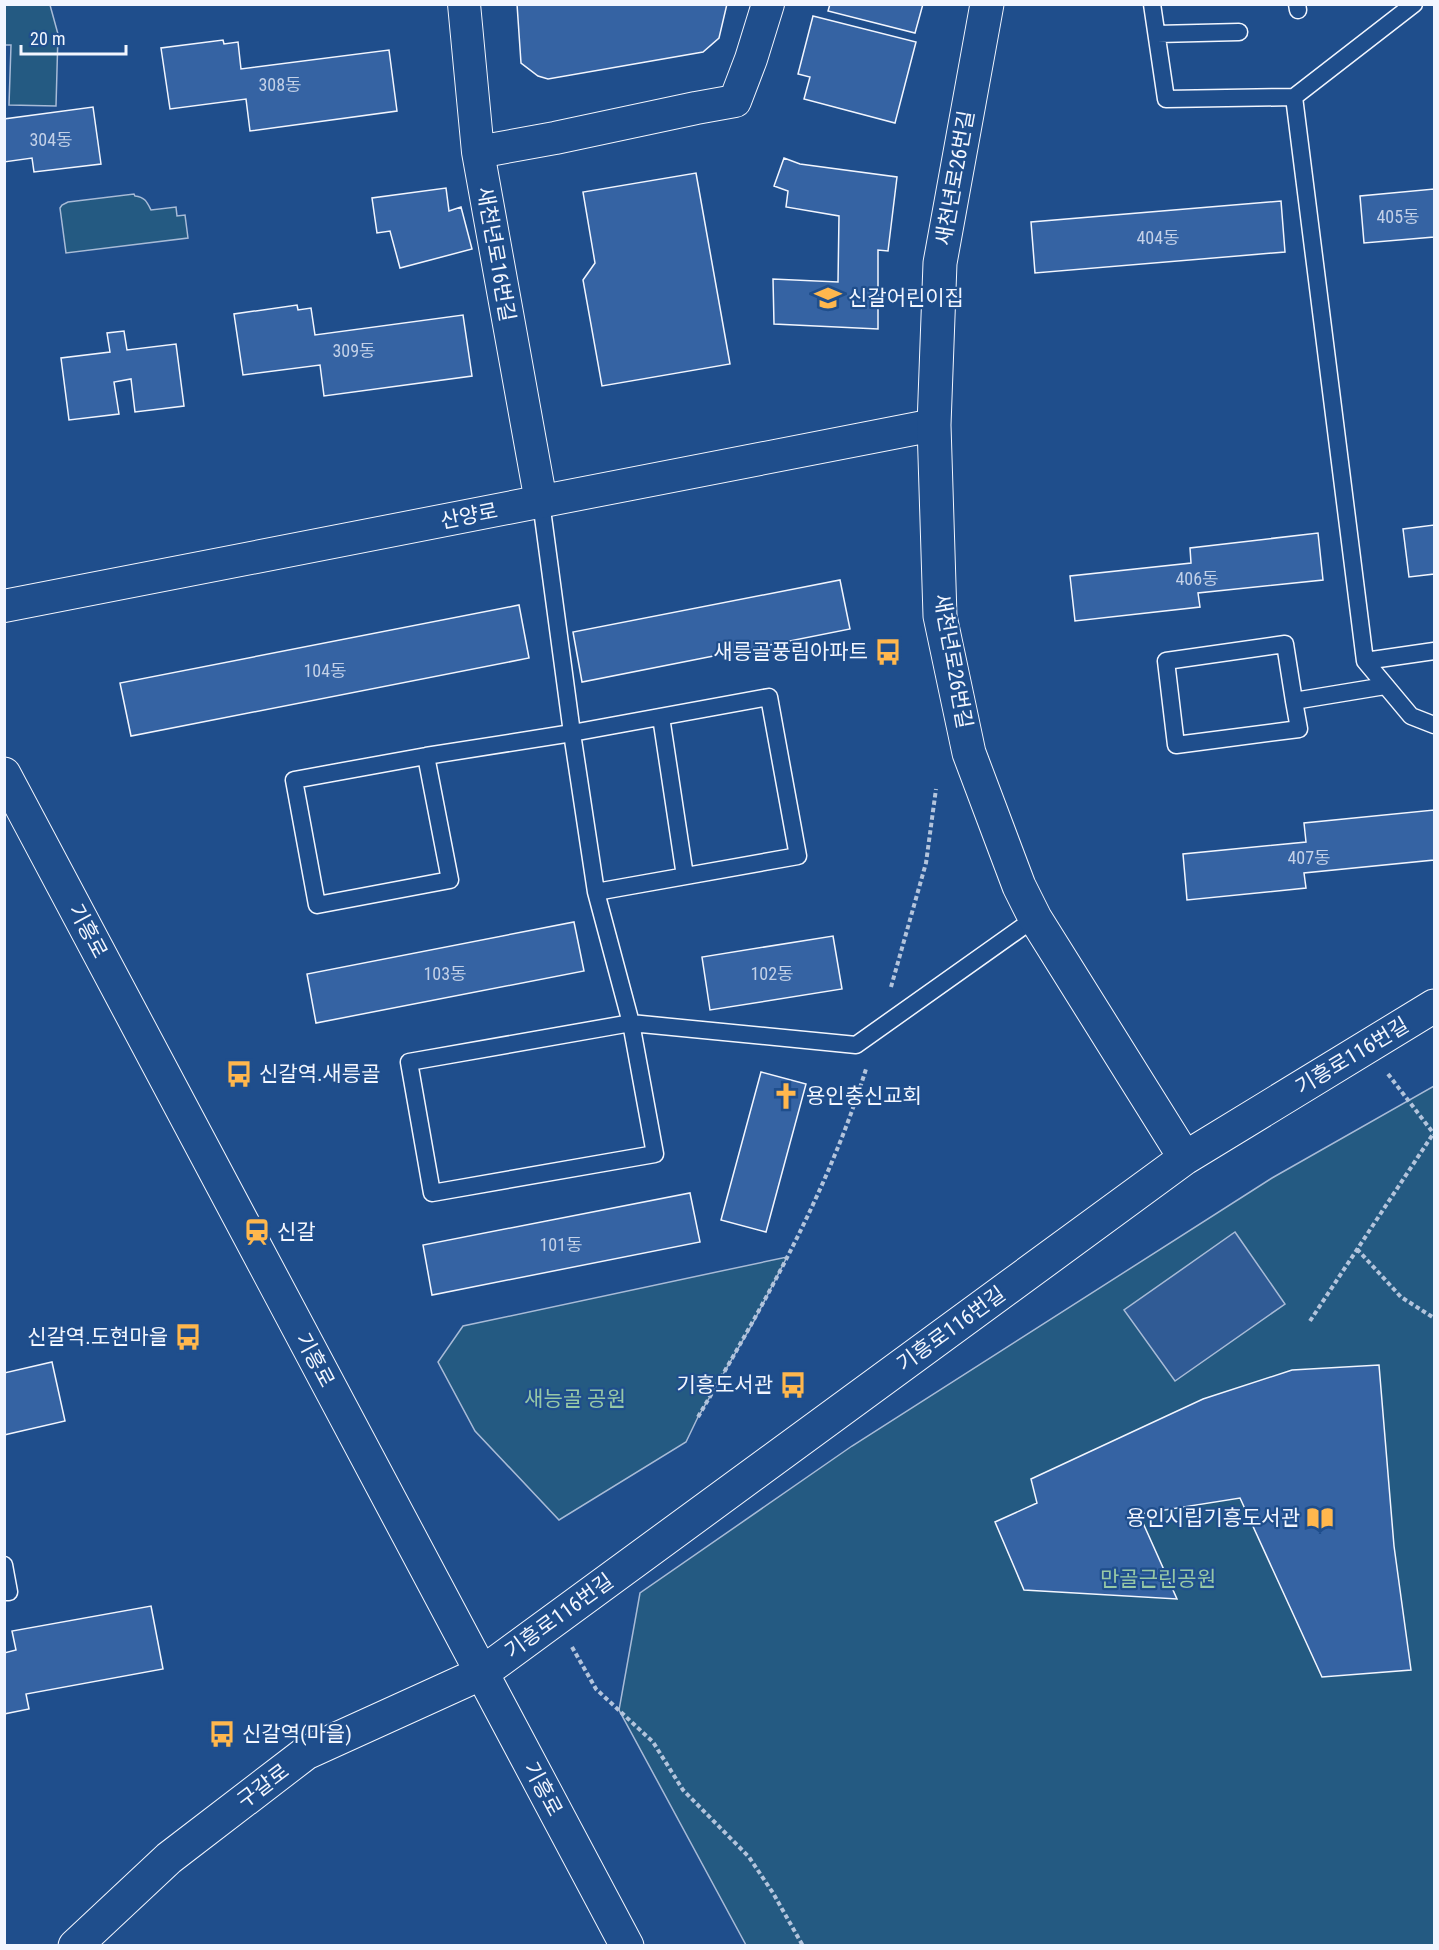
<svg xmlns="http://www.w3.org/2000/svg" width="1439" height="1950" font-family="'Roboto Condensed','Noto Sans KR',sans-serif">
<rect width="100%" height="100%" fill="#1f4e8c"/>
<path fill="#245a82" stroke="#a8bbd7" stroke-width="1.5" d="M5,4L50,5L58,34L56,106L9,105L11,45H5Z
M134,194L135,196C145,197 147,202 151,210L176,207L177,216L185,215L188,238L66,253L60,208L62,205L68,202Z
M1434,1086V1945H746L619,1710L640,1593L852,1446L1272,1178Z
M787,1257L753,1323L698,1417L686,1442L559,1520L475,1431L438,1362L463,1326Z"/>
<path fill="#305b95" stroke="#a8bbd7" stroke-width="1.5" d="M1235,1232L1285,1304L1175,1381L1124,1310Z"/>
<path fill="#3563a3" stroke="#f2f6ff" stroke-width="1.5" d="M517,4H727L719,38L703,52L548,79L538,76L521,63Z
M830,4H923L915,33L828,11Z
M813,16L916,42L895,123L804,99L810,77L798,74Z
M223,40L224,44L238,42L241,69L389,50L397,111L250,131L246,99L170,109L161,48Z
M93,107L101,164L34,172L32,158L4,162V119Z
M784,158L800,164L897,177L888,251L878,250V329L774,324L773,279L838,282L839,216L786,207L788,191L774,186Z
M696,173L730,364L602,386L583,280L595,263L583,192Z
M446,188L449,211L461,207L472,249L400,268L390,231L377,233L372,198Z
M1434,189V237L1364,243L1360,196Z
M1281,201L1285,252L1035,273L1031,222Z
M297,305L298,310L311,308L315,335L463,315L472,376L324,396L320,365L243,375L234,314Z
M124,331L127,350L176,344L184,406L135,412L131,379L114,382L119,414L69,420L61,358L110,352L107,333Z
M1434,525V574L1409,577L1403,529Z
M1318,533L1323,580L1198,593L1200,607L1075,621L1070,576L1191,563L1190,548Z
M840,580L850,629L582,682L573,632Z
M519,605L529,658L131,736L120,683Z
M1434,810V860L1304,873L1306,888L1187,900L1183,854L1306,842L1304,823Z
M574,922L584,971L316,1023L307,974Z
M833,936L842,989L710,1010L702,957Z
M761,1072L806,1084L766,1232L721,1220Z
M690,1193L700,1242L432,1295L423,1245Z
M52,1362L65,1421L4,1435V1373Z
M1379,1365L1394,1546L1411,1670L1322,1677L1240,1498L1139,1514L1177,1599L1024,1590L995,1522L1037,1503L1031,1479L1203,1399L1292,1370Z
M151,1606L163,1669L26,1694L29,1709L4,1714V1653L16,1650L12,1631Z"/>
<g fill="none" stroke-linecap="round" stroke-linejoin="round">
<defs>
<path id="lane" d="M1152,4L1166,99L1294,97
M1297,4L1298,10
M1157,34L1239,32
M541,502L572,733L596,892L631,1023L856,1045L1035,918
M1434,651L1365,661L1411,716L1434,725
M1365,661L1294,97L1414,4
M1294,701L1299,729L1176,745L1166,661L1285,644L1294,701L1385,686
M661,717L685,876
M426,756L450,880L317,905L294,780L426,756L572,733L769,697L798,856L596,892
M631,1023L655,1154L432,1193L409,1062Z
M4,1565L9,1592H4"/>
<path id="street" d="M464,4L478,152L541,502
M478,152L555,138L696,108L735,101L751,59L768,4
M4,606L934,425"/>
<path id="secondary" d="M987,4L940,263L934,425L940,616L969,753L1019,886L1035,918L1185,1158
M4,774L627,1946
M75,1946L169,1858L306,1753L482,1673L1185,1158L1434,1006"/>
</defs>
<use href="#lane" stroke="#f2f6ff" stroke-width="19"/>
<use href="#street" stroke="#f2f6ff" stroke-width="34"/>
<use href="#secondary" stroke="#f2f6ff" stroke-width="35"/>
<path stroke="#b3c4dc" stroke-width="4" stroke-dasharray="4.5 3" stroke-linecap="butt" d="M891,987L926,863L936,789
M1388,1074L1434,1134
M1357,1249L1401,1297L1434,1318
M1310,1321L1433,1134
M698,1417C763,1306 828,1192 866,1069
M572,1647L596,1689L653,1742L683,1790L749,1857L773,1893L803,1946"/>
<use href="#lane" stroke="#1f4e8c" stroke-width="16"/>
<use href="#street" stroke="#1f4e8c" stroke-width="32"/>
<use href="#secondary" stroke="#1f4e8c" stroke-width="33"/>
</g>
<defs>
<symbol id="school-bare" viewBox="-9 -9 18 18"><path d="M0-5L7-2L0 1L-7-2ZM-4 1L0 2.5L4 1V4Q0 6-4 4Z" fill="#ffb74d" stroke="#1f4e8c" stroke-width="2.5" paint-order="stroke"/></symbol>
<symbol id="bus-bare" viewBox="-9 -9 18 18"><path d="M-5-6H5V4H4V6H2V4H-2V6H-4V4H-5ZM-3.5-4V0h7V-4ZM-3.5 1.2v1.5H-2V1.2ZM2 1.2v1.5H3.5V1.2Z" fill="#ffb74d" stroke="#1f4e8c" stroke-width="2.5" paint-order="stroke"/></symbol>
<symbol id="church-bare" viewBox="-9 -9 18 18"><path d="M-1.2-6h2.4v3.5h3.3v2.4h-3.3V6h-2.4V-.1h-3.3v-2.4h3.3Z" fill="#ffb74d" stroke="#1f4e8c" stroke-width="2.5" paint-order="stroke"/></symbol>
<symbol id="station-bare" viewBox="-9 -9 18 18"><path d="M-3-6H3Q5-6 5-4V2Q5 4 3 4L4.5 6H3L1.5 4h-3L-3 6H-4.5L-3 4Q-5 4-5 2V-4Q-5-6-3-6ZM-3.5-4v3h7v-3ZM-3.5 1v1.5H-2V1ZM2 1v1.5H3.5V1Z" fill="#ffb74d" stroke="#1f4e8c" stroke-width="2.5" paint-order="stroke"/></symbol>
<symbol id="library-bare" viewBox="-9 -9 18 18"><path d="M-6-4Q-3-5.5-.7-3.5V5Q-3 3-6 4ZM6-4Q3-5.5 .7-3.5V5Q3 3 6 4Z" fill="#ffb74d" stroke="#1f4e8c" stroke-width="2.5" paint-order="stroke"/></symbol>
</defs>
<g fill-rule="evenodd">
<use href="#school-bare" x="809" y="279" width="38" height="38"/>
<use href="#bus-bare" x="869" y="633" width="38" height="38"/>
<use href="#bus-bare" x="220" y="1055" width="38" height="38"/>
<use href="#church-bare" x="767" y="1077" width="38" height="38"/>
<use href="#station-bare" x="238" y="1213" width="38" height="38"/>
<use href="#bus-bare" x="169" y="1318" width="38" height="38"/>
<use href="#bus-bare" x="774" y="1366" width="38" height="38"/>
<use href="#library-bare" x="1301" y="1499" width="38" height="38"/>
<use href="#bus-bare" x="203" y="1715" width="38" height="38"/>
</g>
<g text-anchor="middle" dominant-baseline="central" stroke-width="4.5" stroke-linejoin="round" paint-order="stroke">
<g font-size="18" fill="#c3d1e8">
<text x="280" y="84">308동</text>
<text x="51" y="139">304동</text>
<text x="1398" y="216">405동</text>
<text x="1158" y="237">404동</text>
<text x="354" y="350">309동</text>
<text x="1197" y="578">406동</text>
<text x="325" y="670">104동</text>
<text x="1309" y="857">407동</text>
<text x="445" y="973">103동</text>
<text x="772" y="973">102동</text>
<text x="561" y="1244">101동</text>
</g>
<g font-size="21" fill="#f2f6ff" stroke="#1f4e8c">
<text transform="translate(955 178) rotate(-80)">새천년로26번길</text>
<text transform="translate(496 254) rotate(80)">새천년로16번길</text>
<text transform="translate(469 516) rotate(-11)">산양로</text>
<text transform="translate(953 661) rotate(80)">새천년로26번길</text>
<text transform="translate(88 931) rotate(62)">기흥로</text>
<text transform="translate(1352 1056) rotate(-31)">기흥로116번길</text>
<text transform="translate(951 1329) rotate(-36)">기흥로116번길</text>
<text transform="translate(315 1360) rotate(62)">기흥로</text>
<text transform="translate(559 1616) rotate(-36)">기흥로116번길</text>
<text transform="translate(263 1786) rotate(-37)">구갈로</text>
<text transform="translate(543 1789) rotate(62)">기흥로</text>
</g>
<g font-size="21" fill="#f2f6ff" stroke="#1f4e8c" text-anchor="start">
<text x="848" y="298">신갈어린이집</text>
<text x="868" y="652" text-anchor="end">새릉골풍림아파트</text>
<text x="259" y="1074">신갈역.새릉골</text>
<text x="806" y="1096">용인충신교회</text>
<text x="277" y="1232">신갈</text>
<text x="168" y="1337" text-anchor="end">신갈역.도현마을</text>
<text x="773" y="1385" text-anchor="end">기흥도서관</text>
<text x="1300" y="1518" text-anchor="end">용인시립기흥도서관</text>
<text x="242" y="1734">신갈역(마을)</text>
</g>
<g font-size="21" fill="#97c8a6" stroke="#1f4e8c">
<text x="575" y="1399">새능골 공원</text>
<text x="1158" y="1579">만골근린공원</text>
</g>
</g>
<rect width="1439" height="1950" fill="none" stroke="#f2f6ff" stroke-width="12"/>
<path d="M21 45v9h105v-9" fill="none" stroke="#f2f6ff" stroke-width="3"/>
<text x="30" y="45" font-size="18" fill="#f2f6ff" stroke="#1f4e8c" stroke-width="4.5" paint-order="stroke">20 m</text>
</svg>
